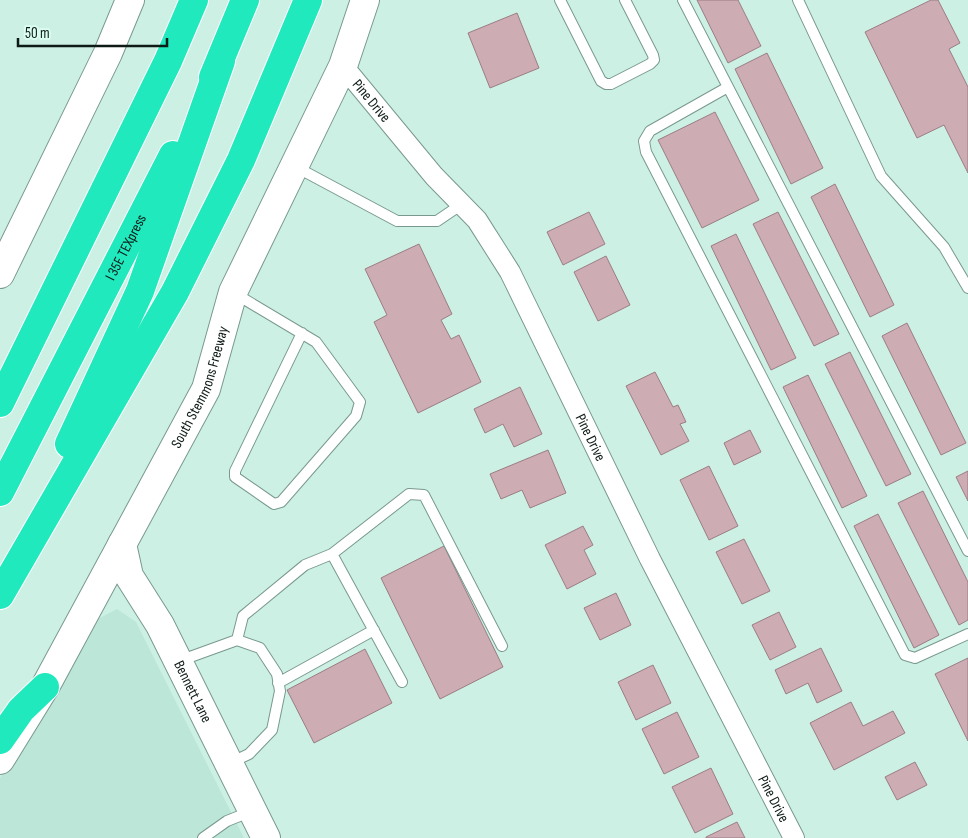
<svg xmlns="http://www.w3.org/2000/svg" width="968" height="838" font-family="'Sofia Sans Condensed',sans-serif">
<rect width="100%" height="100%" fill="#cdf0e4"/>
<path fill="#bbe6d8" d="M117,609L136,622L244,838H0V778L98,619Z"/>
<path fill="#cdacb4" stroke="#9b7d84" d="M697,0H738L761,46L728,63Z
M931,0H938L960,43L949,49L968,87V173L944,125L917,138L865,32Z
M517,13L539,68L490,88L468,33Z
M767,53L823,168L791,184L735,69Z
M715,112L759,200L702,228L658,140Z
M835,184L894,305L870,317L811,197Z
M589,212L605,244L563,265L547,232Z
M778,212L839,334L814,346L753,224Z
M736,234L796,358L771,370L711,246Z
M419,244L452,314L441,320L451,339L459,335L481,382L418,413L374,322L387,315L365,269Z
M606,256L630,305L598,321L574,272Z
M907,323L966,443L941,455L882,336Z
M850,352L911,474L886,486L825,364Z
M655,372L673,407L678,405L686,422L680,424L689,441L661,455L626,386Z
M808,375L867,496L842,508L783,387Z
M520,387L542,434L514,447L503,424L485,433L474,409Z
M750,430L761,452L734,465L724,443Z
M548,450L566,493L530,508L522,490L501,499L490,474Z
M709,466L738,526L709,540L680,480Z
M968,471V501L956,477Z
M923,491L968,582V620L959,625L898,503Z
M878,514L939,635L914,648L854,526Z
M583,526L593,545L584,550L596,574L567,589L545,545Z
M744,539L770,591L742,604L716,552Z
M444,546L503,667L440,699L381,578Z
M616,593L631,625L600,640L584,608Z
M779,612L796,647L770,660L752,625Z
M821,648L842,691L817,703L808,683L786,694L775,670Z
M365,649L392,703L314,743L287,690Z
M968,658V741L935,674Z
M653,665L671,703L636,720L618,682Z
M851,702L863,726L893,711L905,733L834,770L810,723Z
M677,712L699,757L664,774L642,729Z
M915,762L927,785L897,800L885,777Z
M711,768L733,814L695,833L672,787Z
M737,822L745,838H706V837Z"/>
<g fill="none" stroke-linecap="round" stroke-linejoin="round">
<defs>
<path id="lane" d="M560,0L601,81L606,84H611L650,64L654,60L653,55L625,0
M683,0L968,551
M798,0L881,176L944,247L968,288
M728,87L650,131L644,141L646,152L905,655L915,658L968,634
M296,167L397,221H437L462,204
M234,293L316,342L360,402L356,416L281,502L274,504L235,477V471L302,333
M332,554L402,682
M179,661L237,640L243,616L305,565L332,554L409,494L424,495L502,646
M278,683L374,630
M230,763L249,754L272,730L280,691L277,674L260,648L237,640
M203,838L227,821L252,811"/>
<g id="street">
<path id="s1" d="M343,66L434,176L477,220L510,272L650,559L794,838"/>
</g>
<g id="secondary">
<path d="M0,274L108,53L130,0"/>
<path id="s2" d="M122,544L129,576L160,625L266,838"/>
<path id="s3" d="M0,760L45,687L206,389L233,292L343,66L365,0"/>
</g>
<g id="highway">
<path d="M213,77L245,0"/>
<path d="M0,403L168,61L194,0"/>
<path d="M69,444L140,291L221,61"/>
<path id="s4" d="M0,492L173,155"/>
<path d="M0,595L175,292L241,160L308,0"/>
<path d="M0,740L21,710L45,687"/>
</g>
</defs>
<use href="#lane" stroke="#79998e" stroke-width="12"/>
<use href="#street" stroke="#79998e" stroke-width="22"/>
<use href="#secondary" stroke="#79998e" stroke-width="30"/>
<use href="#highway" stroke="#fff" stroke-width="30"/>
<use href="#lane" stroke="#fff" stroke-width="10"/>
<use href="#street" stroke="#fff" stroke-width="20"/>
<use href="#secondary" stroke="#fff" stroke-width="28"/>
<use href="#highway" stroke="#21e9be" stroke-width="28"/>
</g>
<g text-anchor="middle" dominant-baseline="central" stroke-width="4" stroke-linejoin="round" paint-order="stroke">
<g font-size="15" fill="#0d1a16" stroke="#dbfdf1">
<text stroke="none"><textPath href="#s1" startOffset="45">Pine Drive</textPath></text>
<text stroke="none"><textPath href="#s4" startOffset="275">I 35E TEXpress</textPath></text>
<text stroke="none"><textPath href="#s3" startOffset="424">South Stemmons Freeway</textPath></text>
<text stroke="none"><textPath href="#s1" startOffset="450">Pine Drive</textPath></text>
<text stroke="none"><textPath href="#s2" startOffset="165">Bennett Lane</textPath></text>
<text stroke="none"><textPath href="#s1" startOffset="855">Pine Drive</textPath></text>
</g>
</g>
<path d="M18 38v8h149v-8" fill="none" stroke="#0d1a16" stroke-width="2.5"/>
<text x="25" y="38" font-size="15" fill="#0d1a16" stroke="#dbfdf1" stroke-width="4" paint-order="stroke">50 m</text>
</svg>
